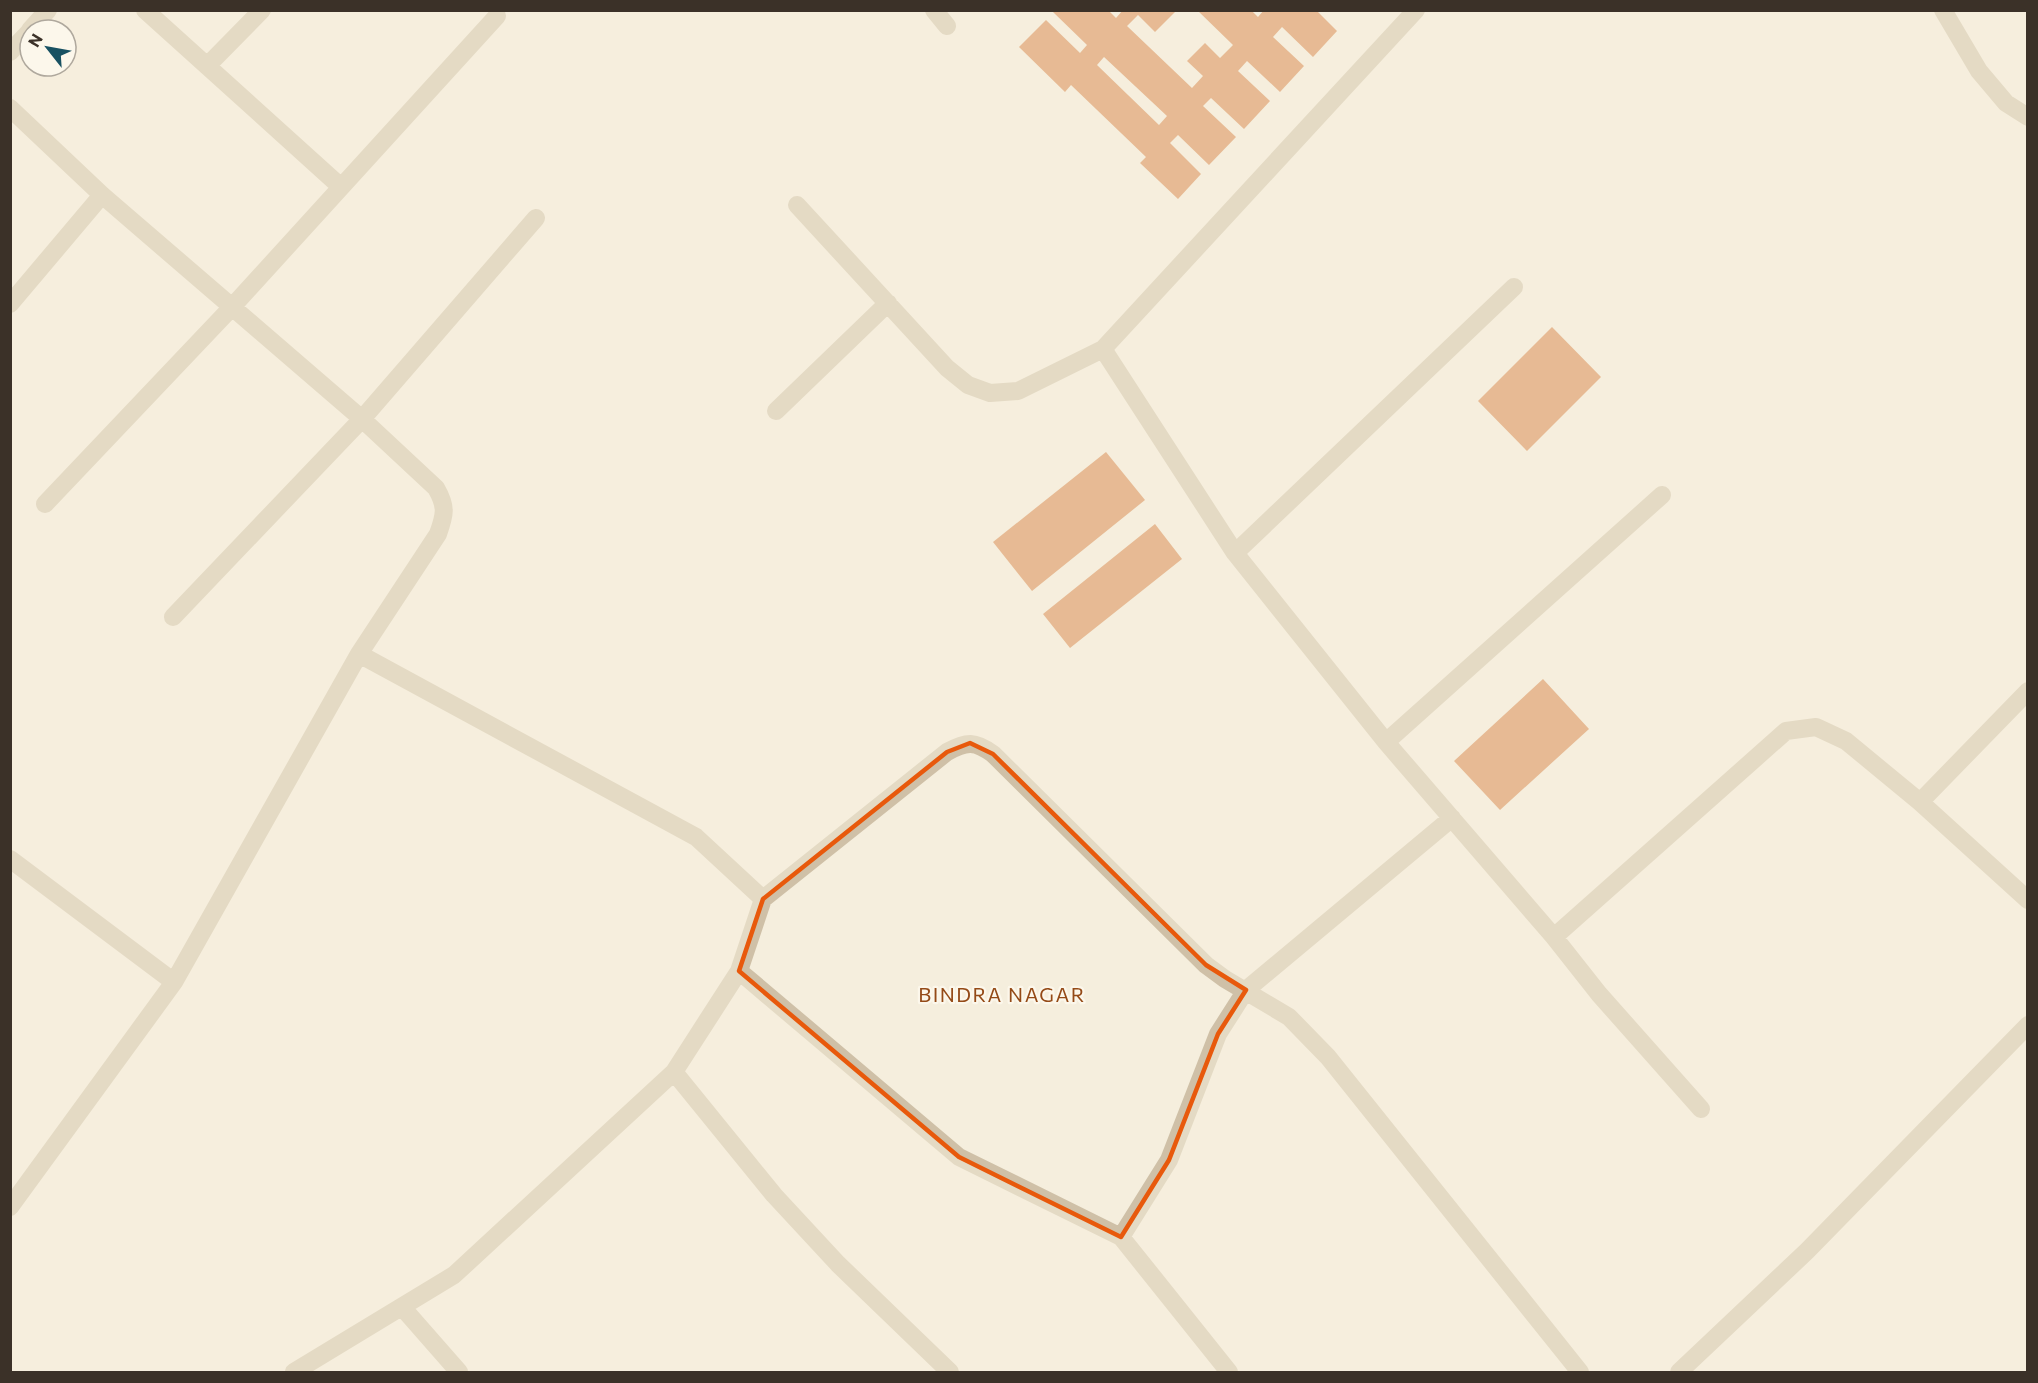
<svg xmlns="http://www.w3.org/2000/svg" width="2038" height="1383" font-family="Commissioner,sans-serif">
<rect width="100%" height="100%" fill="#f5eedd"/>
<path fill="#d47b3d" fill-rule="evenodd" d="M1055,10H1108L1116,18L1123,10H1173L1175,12L1155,32L1138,15L1127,26L1192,88L1203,76L1187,61L1205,43L1220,58L1233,45L1197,10H1251L1258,17L1264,10H1316L1337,31L1313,57L1282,27L1273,37L1304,66L1280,92L1247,61L1238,71L1270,101L1244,129L1211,98L1203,106L1236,137L1209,165L1178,135L1170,143L1201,174L1178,199L1140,163L1146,157L1071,85L1065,92L1019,47L1046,20L1080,53L1087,45L1053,12ZM1104,57L1167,116L1159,125L1097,65Z
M1552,327L1601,377L1527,451L1478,401Z
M1106,452L1145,500L1032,591L993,542Z
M1155,524L1182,559L1070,648L1043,614Z
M1543,679L1589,729L1500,810L1454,761Z"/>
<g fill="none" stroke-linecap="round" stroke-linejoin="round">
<path stroke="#cfc0a7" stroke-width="18" d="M145,10L341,187
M934,10L947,26
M1943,10L1979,71L2006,103L2028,117
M30,30L48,10
M10,52L30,31
M207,66L262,10
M10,108L102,195L362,419L436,488C447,507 445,514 438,534L359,654
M797,205L947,368L968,385L990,393L1018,391L1103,349L1416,10
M10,304L102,195
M1103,349L1235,553L1386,742L1554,937L1599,994L1701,1109
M776,411L888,303
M45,504L232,307L497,16
M1235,553L1514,287
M173,617L362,419L536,218
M1386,742L1662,495
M1920,802L2028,691
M10,859L174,982L10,1207
M763,899L947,752C967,741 975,741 993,754L1206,965L1225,979L1289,1017L1328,1057L1580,1372
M1554,937L1786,731L1816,727L1846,741L1920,802L2028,900
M739,971L959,1157L1121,1237L1229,1372
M174,982L359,654L696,837L763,899L739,971L674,1072L454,1275L294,1372
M674,1072L774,1195L838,1264L950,1372
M1121,1237L1169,1160L1218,1034L1246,990L1452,818
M402,1307L459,1372
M1679,1372L1807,1251L2028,1025"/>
</g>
<path d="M0 0H2038V1383H0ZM970,743L993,754L1206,965L1246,990L1218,1034L1169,1160L1121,1237L959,1157L739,971L763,899L947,752Z" fill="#f5eedd" fill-opacity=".55" fill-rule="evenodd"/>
<path fill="none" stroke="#e8590c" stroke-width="4.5" stroke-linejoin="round" d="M970,743L993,754L1206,965L1246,990L1218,1034L1169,1160L1121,1237L959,1157L739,971L763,899L947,752Z"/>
<g text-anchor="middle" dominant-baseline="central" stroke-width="4.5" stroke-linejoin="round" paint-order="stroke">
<g font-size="20" letter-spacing="1.5" fill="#944a17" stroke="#fcf7eb">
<text x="1002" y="994">BINDRA NAGAR</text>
</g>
</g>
<rect width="2038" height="1383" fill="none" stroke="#3b3128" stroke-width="24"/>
<g transform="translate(48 48) rotate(301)"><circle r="28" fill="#fcf7eb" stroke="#afa89d" stroke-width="1.5"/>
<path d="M0-4.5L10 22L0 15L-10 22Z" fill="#185162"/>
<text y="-9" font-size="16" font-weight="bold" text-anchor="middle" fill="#3b3128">N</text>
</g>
</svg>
